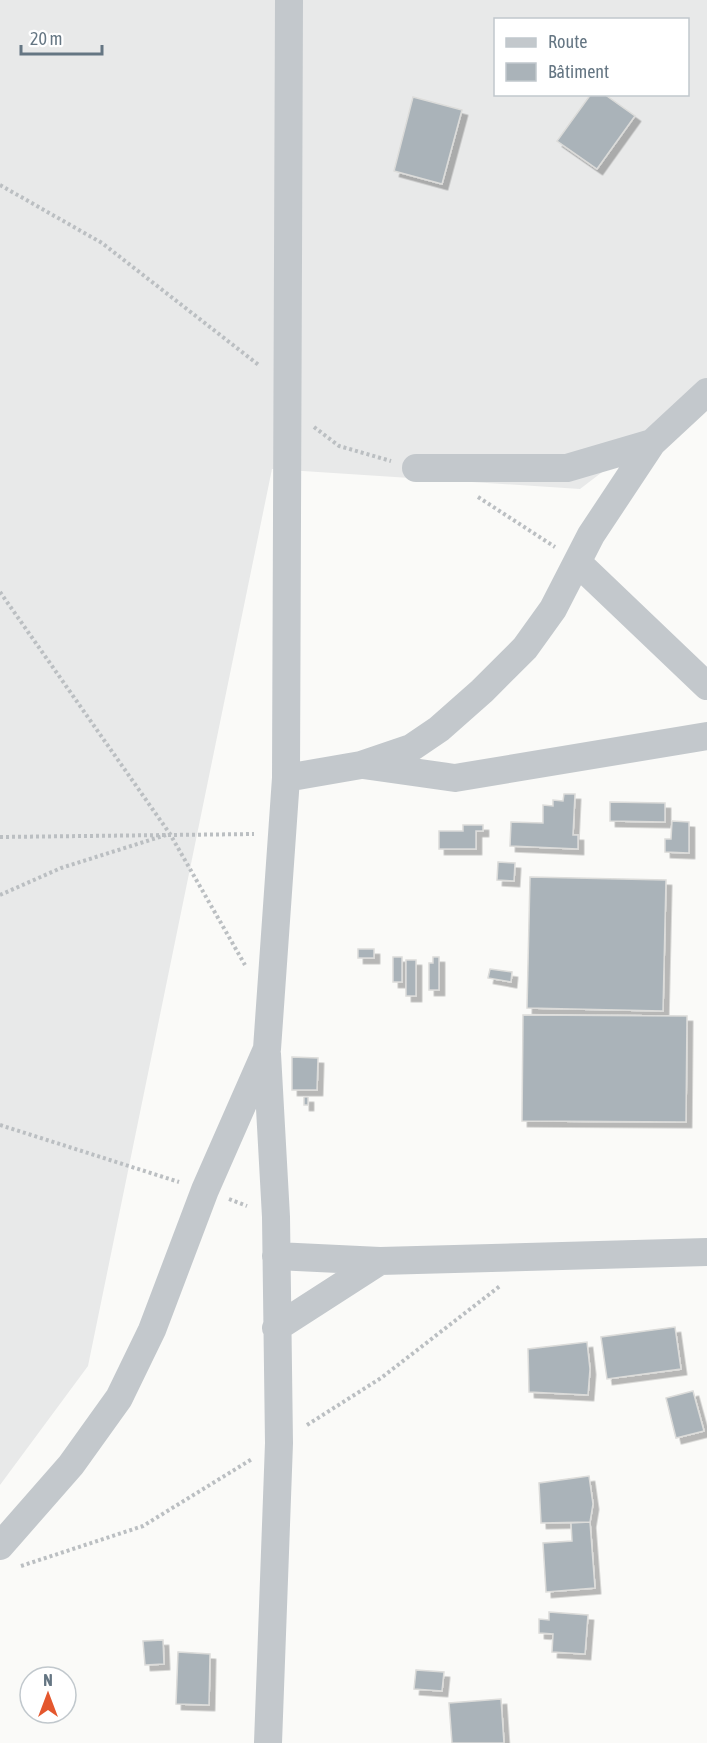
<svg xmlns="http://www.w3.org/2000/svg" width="707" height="1743" font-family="'Asap Condensed',sans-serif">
<defs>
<filter id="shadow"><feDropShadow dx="5.5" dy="5.5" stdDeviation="0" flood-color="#0004"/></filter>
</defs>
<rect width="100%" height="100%" fill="#fafaf8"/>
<path fill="#e8e9e9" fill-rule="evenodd" d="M0,0H707V392L580,489L272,469L88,1366L0,1485ZM496,20H688V94H496Z"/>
<path fill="#aab3b9" stroke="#dcdcda" stroke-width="1.5" filter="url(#shadow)" d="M591,94H604L635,116L597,169L557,141Z
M413,97L462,110L442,184L394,171Z
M564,794H575L573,835H578V849L510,846L511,822L543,823V805L553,806V800L563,801Z
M610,802L665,803V822L610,821Z
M672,821L689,822V853L665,852V839H671Z
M463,825H483V831H476V849H439V831H463Z
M498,862L515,863L514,881L497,880Z
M530,877L666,880L663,1011L527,1008Z
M358,949H374V958H358Z
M393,957H402V982H393Z
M433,957H439V990H429V963H433Z
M406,960H416V996H406Z
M490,969L512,972L511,982L488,978Z
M523,1015L687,1016L686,1122L522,1121Z
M292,1057L318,1058L317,1090H292Z
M304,1097H308V1105H304Z
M675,1327L681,1369L607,1379L601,1337Z
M587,1342L590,1369L588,1395L529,1392L528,1349Z
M693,1391L704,1431L676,1438L666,1398Z
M589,1476L593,1504L590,1522L541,1523L539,1483Z
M590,1522L595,1588L546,1592L543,1543L572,1541L571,1523Z
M549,1612L588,1615L585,1654L552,1652L553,1634L539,1633V1619L549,1620Z
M163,1640L164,1664L145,1665L143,1641Z
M178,1652L210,1654L209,1705L176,1704Z
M416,1670L444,1672L442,1691L414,1689Z
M501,1699L504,1743H452L449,1703Z"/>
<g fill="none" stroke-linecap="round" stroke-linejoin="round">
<path stroke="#bbbfc2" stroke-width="4" stroke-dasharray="3 3" stroke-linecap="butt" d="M0,185L102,243L260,366
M314,427L339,446L391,461
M478,497L555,547
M0,592L170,834L245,965
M0,837L254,834
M0,895L61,868L166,835
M0,1125L179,1182
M229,1199L247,1206
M307,1425L381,1378L500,1286
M21,1566L143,1526L252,1459"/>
<path stroke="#c3c8cc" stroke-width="28" d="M416,468H567L652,443
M578,563L707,686
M363,765L455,778L707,736
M286,778L361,765L411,748L439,729L482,691L525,648L553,609L591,535L652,443L707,392
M267,1054L276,1217L279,1443L268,1743
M276,1256L380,1261L707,1252
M276,1328L380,1261
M0,1546L71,1465L119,1398L152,1330L205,1190L267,1049L286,778L289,0"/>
</g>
<rect x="494" y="18" width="195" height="78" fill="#ffffff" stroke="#c1c8cd" stroke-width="1.5"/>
<rect x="506" y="38" width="30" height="9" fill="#c3c8cc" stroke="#c1c8cd" stroke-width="1.5"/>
<text x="548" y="48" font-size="18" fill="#657683">Route</text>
<rect x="506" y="63" width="30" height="18" fill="#aab3b9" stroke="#c1c8cd" stroke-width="1.5"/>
<text x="548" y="78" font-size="18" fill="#657683">Bâtiment</text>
<g transform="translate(48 1695)"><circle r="28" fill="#ffffff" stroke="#c1c8cd" stroke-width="1.5"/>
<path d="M0-4.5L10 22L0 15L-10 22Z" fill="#e4572e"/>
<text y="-9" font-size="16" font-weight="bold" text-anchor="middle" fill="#657683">N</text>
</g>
<path d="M21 45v9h81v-9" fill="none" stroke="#657683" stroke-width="3"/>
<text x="30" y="45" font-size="18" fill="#657683" stroke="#ffffff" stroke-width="4.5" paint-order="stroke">20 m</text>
</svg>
